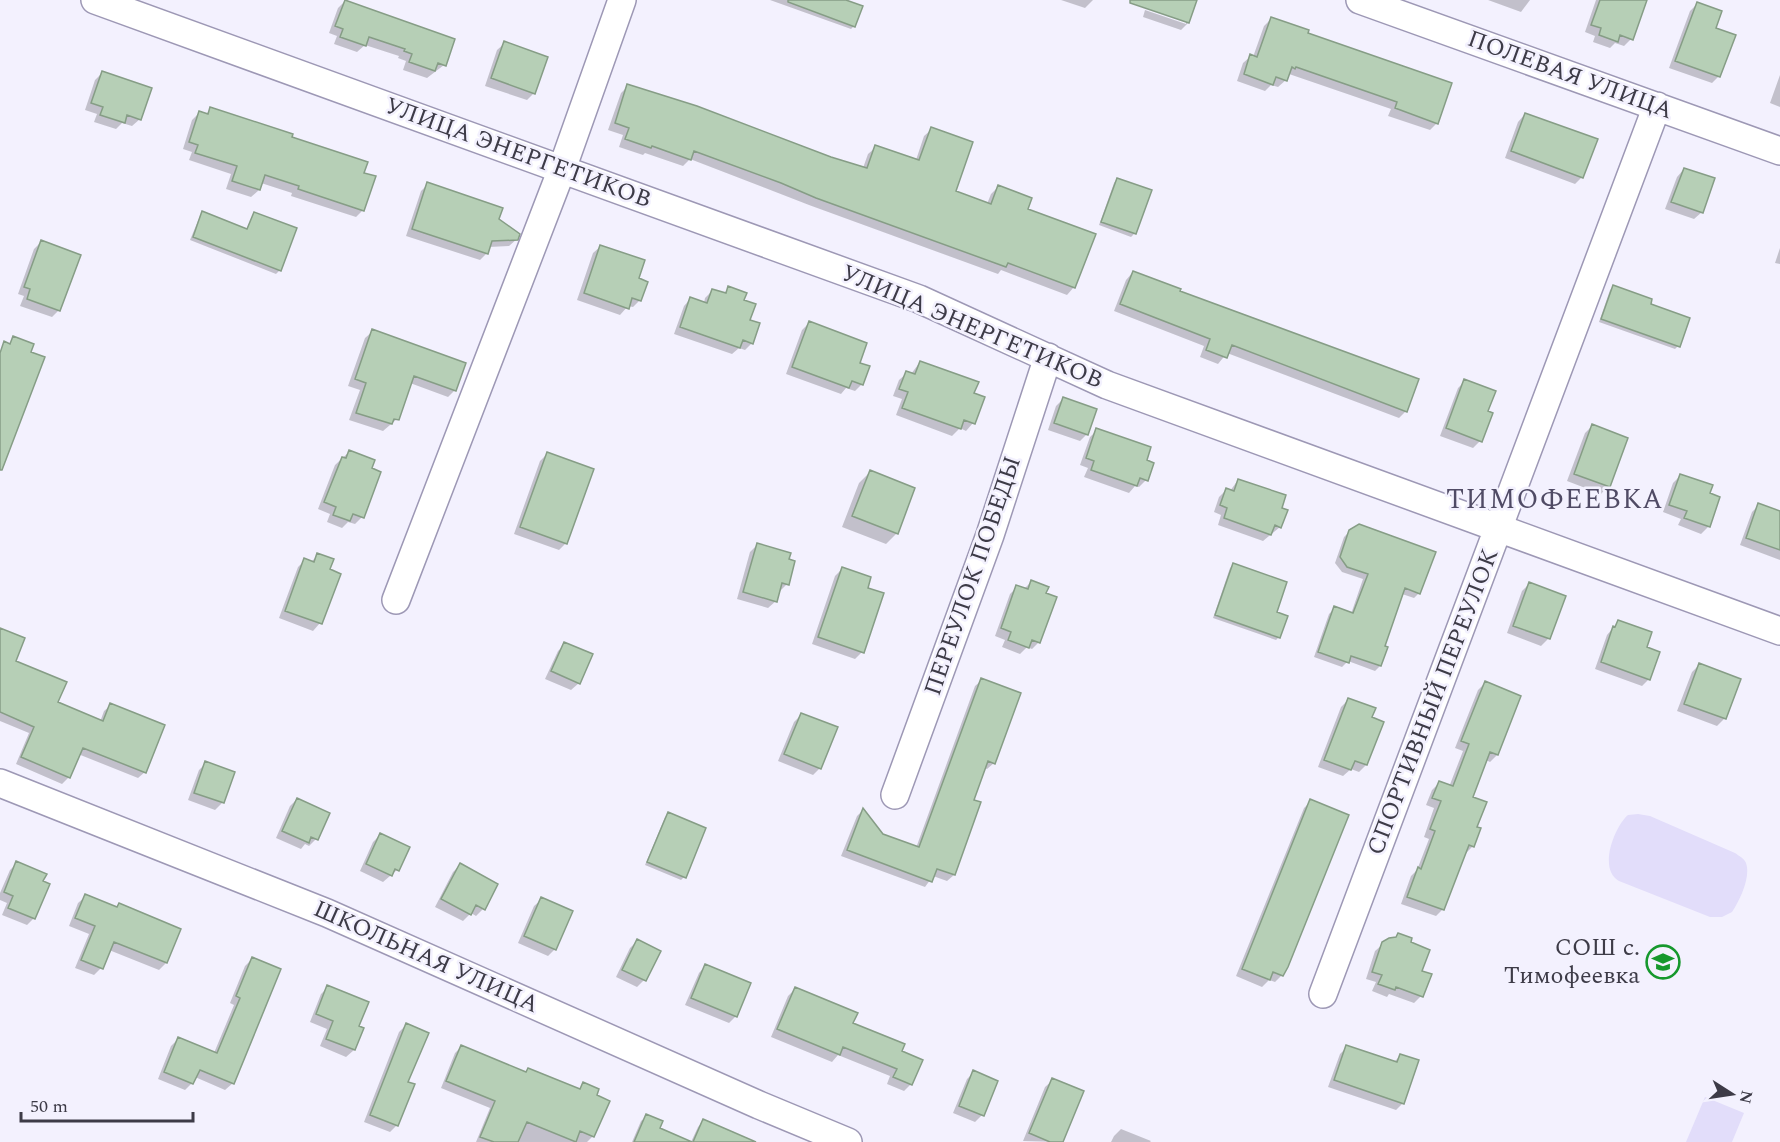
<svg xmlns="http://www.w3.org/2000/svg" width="1780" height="1142" font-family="Spectral,serif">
<rect width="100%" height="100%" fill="#f3f1fe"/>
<path fill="#e2ddfa" d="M1638,814L1650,816L1735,853C1739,856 1744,858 1746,863C1751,877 1740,900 1732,912L1722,917H1710L1619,881C1598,870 1614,827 1628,815Z
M1705,1097L1744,1113L1732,1142H1686Z"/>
<path fill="#0003" d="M770,0H842L854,26L851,29Z
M1061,0H1093L1085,8Z
M1148,0H1195L1188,23L1181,30L1143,17L1145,10L1186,24V21Z
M1488,0H1530L1521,12Z
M1596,0H1645L1631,39L1624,46L1615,43L1610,48L1593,42L1595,36L1585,32Z
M345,1L444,65L427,78L403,70L406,61L398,58L399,56L365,45L357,52L334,44L337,36L329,33L338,8Z
M1697,4L1714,28L1719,76L1712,83L1669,68L1690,11Z
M1271,19L1306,33L1437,123L1430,130L1388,116L1391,109L1289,74L1286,80L1278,87L1271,85L1265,91L1237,81L1243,63L1251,56L1253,57L1264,26Z
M505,43L534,93L527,100L485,86L497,50Z
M102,73L140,119L132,126L122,123L116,129L94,122L97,114L85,110L95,80Z
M1780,75V107L1770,103Z
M628,86L863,168L868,154L876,147L916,160L924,136L932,129L954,192L987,204L991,194L998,187L1026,210L1074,287L1067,295L1001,270L998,274L809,205L690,159L683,166L645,153L643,155L619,147L623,135L608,130L621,93Z
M211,109L290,138L362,174L363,210L356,217L291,196L292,193L261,183L259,190L251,197L226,189L231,174L189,160L192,152L183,149L192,120L199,113L205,115Z
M1525,114L1582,177L1575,184L1505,158L1518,122Z
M1684,169L1702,212L1694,219L1665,209L1677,177Z
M1117,179L1150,191L1134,234L1131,237L1099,225L1114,183Z
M428,184L497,220L517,239L509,246L489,247L487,253L480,260L406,236L421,191Z
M203,213L246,230L255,213L280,270L276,274L190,240L200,216Z
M41,242L59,310L52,317L20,306L24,296L18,294L34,249Z
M601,246L637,279L640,300L633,307L628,306L620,315L577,300L593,253Z
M1780,248V264L1775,263Z
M1133,272L1178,292L1406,411L1399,418L1227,353L1218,364L1200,357L1204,346L1114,311L1126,280Z
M1613,287L1649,304L1678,346L1675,349L1599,322L1610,290Z
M729,288L742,301L748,320L752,343L745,350L739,348L732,354L674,334L684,306L691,298L704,303L705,298L713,290L723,294Z
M809,323L858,364L862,384L855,391L846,388L841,394L786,374L802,330Z
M373,331L455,390L448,397L410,383L397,419L383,431L349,420L360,390L348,386L365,338Z
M920,362L972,394L983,398L973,423L966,431L960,428L952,436L896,415L902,399L893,396L899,380L907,373L911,374Z
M1465,381L1486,412L1480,441L1473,448L1440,436L1458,388Z
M1063,399L1087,434L1080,441L1048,430L1056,406Z
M1592,426L1608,486L1601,494L1567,481L1585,433Z
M1097,430L1145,461L1146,480L1139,487L1135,486L1129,493L1084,477L1088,468L1080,465L1090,437Z
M349,452L362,517L355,524L348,522L342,528L327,522L330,514L318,509L335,465Z
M547,454L566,543L559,550L514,534L540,461Z
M870,472L897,533L886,544L842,527L859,483Z
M1681,475L1708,494L1719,498L1708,527L1701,534L1678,525L1681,519L1663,512L1673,483Z
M1238,480L1280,509V527L1263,541L1218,525L1221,515L1214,512L1219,497L1226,490L1230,491Z
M1759,505L1780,513V560L1740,545L1752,512Z
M1350,531L1419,593L1414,598L1402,594L1383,647L1380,666L1375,671L1348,661L1342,667L1314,657L1329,614L1335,608L1351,614L1363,579L1342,572L1335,563L1344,537Z
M757,545L787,584L780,591H778L776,601L768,608L737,599L750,552Z
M318,555L328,570L339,574L320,623L313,631L279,618L298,567L305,560L311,562Z
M1233,565L1275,613L1279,637L1276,640L1213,618L1230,568Z
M843,568L866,588L862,652L855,659L812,644L835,576Z
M1031,582L1044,594L1039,642L1032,649L1027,647L1020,654L1002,647L1005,640L995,636L1010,594L1017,587L1024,589Z
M1529,584L1549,638L1541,646L1507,633L1522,591Z
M1618,622L1645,648L1649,679L1642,686L1595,669L1607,635Z
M0,631L14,662L56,703L100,722L104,711L111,705L145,772L138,778L78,754L69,777L62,784L16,764L29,733L0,721Z
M565,644L579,683L571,690L545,679L558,651Z
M1699,665L1725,718L1717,726L1677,711L1692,672Z
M982,680L994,763L987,769L984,768L972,801L979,803L954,875L947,881L933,876L925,887L841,856L857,816L863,810L882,835L916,848L975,686Z
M1485,683L1519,696L1497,755L1490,762L1486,760L1471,798L1475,828L1473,846L1466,853L1443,909L1436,916L1401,904L1411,876L1417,870L1429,839L1424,837L1434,808L1426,805L1432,790L1439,783L1449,787L1463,751L1455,748L1478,690Z
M1348,700L1370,718L1366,765L1359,772L1351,769L1343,776L1318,767L1341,707Z
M802,714L820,768L813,775L778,761L794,722Z
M206,763L233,773L222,803L215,810L188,800L199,770Z
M297,799L316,839L309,846L305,844L301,849L276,838L290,806Z
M1311,801L1282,975L1275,982L1269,980L1262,987L1236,976L1304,808Z
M668,814L684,877L681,880L645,865L665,817Z
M380,835L408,848L397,870L383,882L360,871L373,842Z
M17,863L42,882L34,918L27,925L2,915L7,903L0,900V893L10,870Z
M460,865L483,909L476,916L471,913L463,921L435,907L453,872Z
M86,896L179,930L166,963L159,970L109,950L101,968L94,975L75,968L89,934L69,926L78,903Z
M542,899L555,949L548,956L518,943L534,906Z
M637,941L658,951L644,980L637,987L616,977L630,948Z
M1383,944L1420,971L1421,996L1414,1003L1389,994L1387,997L1372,991L1376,982L1366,979L1375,951Z
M252,959L233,1083L225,1090L195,1077L192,1083L185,1090L158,1079L171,1046L178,1039L214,1053L234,1005L230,1003L245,966Z
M706,965L736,1016L729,1023L685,1005L699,973Z
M328,987L357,1027L362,1029L354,1050L346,1057L320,1046L327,1029L310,1022L321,994Z
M795,989L900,1052L911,1084L904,1091L887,1084L890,1076L838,1055L832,1062L771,1037L788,996Z
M406,1025V1083L397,1125L390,1132L364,1122L399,1032Z
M461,1047L525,1073L578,1090L584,1084L593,1136L587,1142H476L490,1108L441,1088L455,1053Z
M1347,1047L1393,1063L1400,1056L1403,1103L1396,1110L1328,1087L1340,1054Z
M974,1072L997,1082L982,1115L975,1122L953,1113L967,1079Z
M1053,1080L1061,1142L1023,1141L1045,1087Z
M647,1116L658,1129L688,1142H632L641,1121Z
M703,1121L719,1142H691L698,1127Z
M1121,1129L1151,1141L1150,1142H1111L1114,1136Z"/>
<path fill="#b6cfb6" stroke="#869d86" stroke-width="1.5" d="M345,0L455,39L446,66L438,63L435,71L409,62L412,54L404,51L405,49L369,37L366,46L340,37L343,29L335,26Z
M788,0H846L863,6L855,27L788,2Z
M1130,0H1197L1189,23L1130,3Z
M1600,0H1647L1633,40L1620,35L1618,42L1599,35L1601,28L1591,25Z
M1697,2L1722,11L1716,28L1736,35L1720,77L1675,61Z
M1271,17L1309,30L1308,33L1452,83L1438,124L1395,108L1397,102L1296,67L1295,69L1292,67L1287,81L1276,77L1273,85L1244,74L1250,54L1257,57Z
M504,41L548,57L535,94L491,78Z
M102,71L152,88L141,120L127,115L125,123L100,115L103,107L91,103Z
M627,84L697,106L831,157L867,168L875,145L919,160L931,127L973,142L956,191L991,204L998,185L1032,198L1028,209L1096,234L1075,288L1008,263L1006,267L816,198L781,183L694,151L691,160L652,146L651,148L625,139L629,128L615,123Z
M210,107L293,134L292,137L368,162L364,173L376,176L364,211L298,189L299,186L265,175L260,190L232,181L237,166L195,153L198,145L189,142L199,111L208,114Z
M1525,113L1598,139L1583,178L1511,151Z
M1684,168L1715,178L1703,213L1671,202Z
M1117,178L1152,190L1136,234L1101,222Z
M427,182L503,208L499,219L520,234L518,240L492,241L488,254L412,229Z
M202,211L247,229L254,212L297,228L281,271L193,237Z
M41,240L81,255L60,311L27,299L30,289L24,287Z
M600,245L645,260L639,278L648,282L641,301L632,298L629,309L584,293Z
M1133,271L1181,289L1180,291L1419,379L1407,412L1232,345L1227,358L1206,350L1210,339L1120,304Z
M1613,285L1652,299L1651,304L1690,318L1680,347L1601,319Z
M728,286L747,293L744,300L756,304L750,320L760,323L753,344L743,340L740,348L680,327L690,297L707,303L712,289L726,293Z
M809,321L867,343L860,363L870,366L863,385L852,381L849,388L792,367Z
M372,329L466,363L456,391L414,376L399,420L394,419L392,424L356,413L366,383L355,379Z
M13,336L34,344L31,352L45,357L2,470H0V353L4,341L10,344Z
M920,361L979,382L974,393L985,397L975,424L964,420L961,429L902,408L908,392L899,389L906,371L915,374Z
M1464,379L1496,391L1488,411L1493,413L1482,442L1446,428Z
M1063,397L1097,409L1088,435L1054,423Z
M1592,424L1628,438L1610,487L1574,474Z
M1096,428L1151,447L1147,460L1154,463L1148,481L1140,478L1137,486L1091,470L1094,461L1086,458Z
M349,450L375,460L372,468L381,472L364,518L353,514L350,521L333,515L336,507L324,502L342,457L346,458Z
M547,452L594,469L567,544L520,527Z
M870,470L915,488L898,534L852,516Z
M1680,474L1713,485L1710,493L1720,497L1710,527L1684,518L1687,511L1669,505Z
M1238,479L1286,495L1282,508L1288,510L1281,528L1275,525L1271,535L1224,518L1227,508L1220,505L1226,488L1234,491Z
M1758,503L1780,511V550L1746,538Z
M1359,524L1436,552L1420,594L1405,588L1385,646L1388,647L1381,666L1351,656L1349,663L1318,652L1334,606L1353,613L1368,574L1347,567L1340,557L1349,530Z
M757,543L791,553L789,559L795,561L789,585L782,583L777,602L743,592Z
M317,553L334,559L330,569L341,574L322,624L285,611L304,558L314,562Z
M1233,563L1287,582L1277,612L1288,616L1280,638L1215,615Z
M842,567L871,577L868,588L884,593L864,653L818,637Z
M1031,580L1049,587L1046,593L1057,597L1040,643L1032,640L1029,648L1008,640L1011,632L1001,628L1016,585L1028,589Z
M1529,582L1566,596L1550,639L1513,626Z
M1618,620L1652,632L1647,647L1660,652L1650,680L1601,662L1613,626L1615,627Z
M0,628L25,638L16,661L67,682L58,702L103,721L110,703L165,725L146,773L83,748L70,778L21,757L34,727L0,712Z
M564,642L593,654L580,684L551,671Z
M1699,663L1741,679L1726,719L1684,704Z
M981,678L1021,693L995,764L988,761L974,800L981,802L955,875L937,869L932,882L847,850L863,808L883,834L919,847Z
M1485,681L1521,696L1498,755L1490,752L1473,797L1487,802L1477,827L1481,828L1474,847L1469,845L1444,910L1407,897L1418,867L1421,869L1435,831L1430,829L1441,801L1432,798L1439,781L1453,786L1469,744L1461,741Z
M1348,698L1376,708L1372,717L1384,722L1367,765L1355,761L1351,770L1324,760Z
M801,713L838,727L821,769L784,754Z
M205,761L235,772L224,803L194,793Z
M297,798L330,813L318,840L311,837L309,843L282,831Z
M1310,799L1349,815L1288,967L1283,976L1273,972L1270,980L1242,969Z
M668,812L706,828L686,878L647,862Z
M380,833L410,847L399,871L395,869L392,876L366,864Z
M16,861L47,874L43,881L50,884L35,919L8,908L13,896L4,892Z
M460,863L498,884L485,910L476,905L471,915L441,899Z
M85,894L117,907L119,903L181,929L167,963L114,942L103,969L81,960L95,926L75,918Z
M541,897L573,911L556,950L524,936Z
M1398,933L1412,938L1411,942L1430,950L1422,971L1432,974L1423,997L1396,987L1395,990L1378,984L1382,975L1372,972L1382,942L1389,938L1396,937Z
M637,939L661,951L646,981L622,970Z
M252,957L281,969L234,1084L200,1070L193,1084L164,1072L178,1037L217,1053L240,998L236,996Z
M705,964L751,983L737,1017L691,998Z
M327,985L369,1002L359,1026L364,1028L355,1050L326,1039L333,1021L316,1014Z
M795,987L858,1013L853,1023L905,1044L902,1051L923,1060L912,1085L893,1077L897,1069L843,1047L840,1055L777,1029Z
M406,1023L429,1033L408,1082L415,1084L398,1126L370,1115Z
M461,1045L526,1072L528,1068L580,1089L583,1082L599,1089L597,1095L610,1101L594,1137L580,1131L576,1142L527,1122L518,1142H494L480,1137L495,1101L446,1081Z
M1346,1045L1397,1062L1400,1054L1419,1060L1404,1104L1334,1080Z
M973,1070L998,1081L984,1116L959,1106Z
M1052,1078L1084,1091L1063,1142H1050L1029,1133Z
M646,1114L663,1121L660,1128L692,1142H634Z
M703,1119L756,1142H693Z"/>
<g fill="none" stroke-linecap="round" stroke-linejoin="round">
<defs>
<path id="minor" d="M95,0L919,299L1107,385L1780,631
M1360,0L1780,151
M396,600L562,169L622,0
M0,783L327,913L759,1105L848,1142
M895,795L990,535L1048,357
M1323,994L1657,106"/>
</defs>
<use href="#minor" stroke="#9d98b5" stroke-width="30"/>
<use href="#minor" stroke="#fff" stroke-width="27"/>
</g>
<defs>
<symbol id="school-ring" viewBox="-11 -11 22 22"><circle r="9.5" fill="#f3f1fe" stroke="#16982d" stroke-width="1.5"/><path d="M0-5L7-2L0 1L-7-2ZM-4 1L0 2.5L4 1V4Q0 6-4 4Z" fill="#16982d"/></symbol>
</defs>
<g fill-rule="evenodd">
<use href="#school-ring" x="1644" y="943" width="38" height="38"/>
</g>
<g text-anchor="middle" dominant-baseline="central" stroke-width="5" stroke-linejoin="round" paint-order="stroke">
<g font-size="24" fill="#3d3b47" stroke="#f3f1fe">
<text transform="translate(1570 75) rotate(20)">ПОЛЕВАЯ УЛИЦА</text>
<text transform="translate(518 153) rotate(20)">УЛИЦА ЭНЕРГЕТИКОВ</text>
<text transform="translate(972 327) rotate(23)">УЛИЦА ЭНЕРГЕТИКОВ</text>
<text transform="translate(973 576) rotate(-71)">ПЕРЕУЛОК ПОБЕДЫ</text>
<text transform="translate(1433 702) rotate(-69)">СПОРТИВНЫЙ ПЕРЕУЛОК</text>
<text transform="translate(426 957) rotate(24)">ШКОЛЬНАЯ УЛИЦА</text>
</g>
<g font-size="24" fill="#3d3b47" stroke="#f3f1fe" text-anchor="end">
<text x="1640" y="948">СОШ с.<tspan x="1640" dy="28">Тимофеевка</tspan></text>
</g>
<g font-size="27" letter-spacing="1.5" fill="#504b65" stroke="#f3f1fe">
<text x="1555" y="500">ТИМОФЕЕВКА</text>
</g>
</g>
<g transform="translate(1732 1094) rotate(102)" stroke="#f3f1fe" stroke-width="4.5" paint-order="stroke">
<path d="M0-4.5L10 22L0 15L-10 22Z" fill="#3d3b47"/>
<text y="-9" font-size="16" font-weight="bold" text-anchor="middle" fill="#3d3b47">N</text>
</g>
<path d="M21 1112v9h172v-9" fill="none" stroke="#3d3b47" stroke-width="3"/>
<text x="30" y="1112" font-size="18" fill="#3d3b47" stroke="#f3f1fe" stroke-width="4.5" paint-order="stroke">50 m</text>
</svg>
